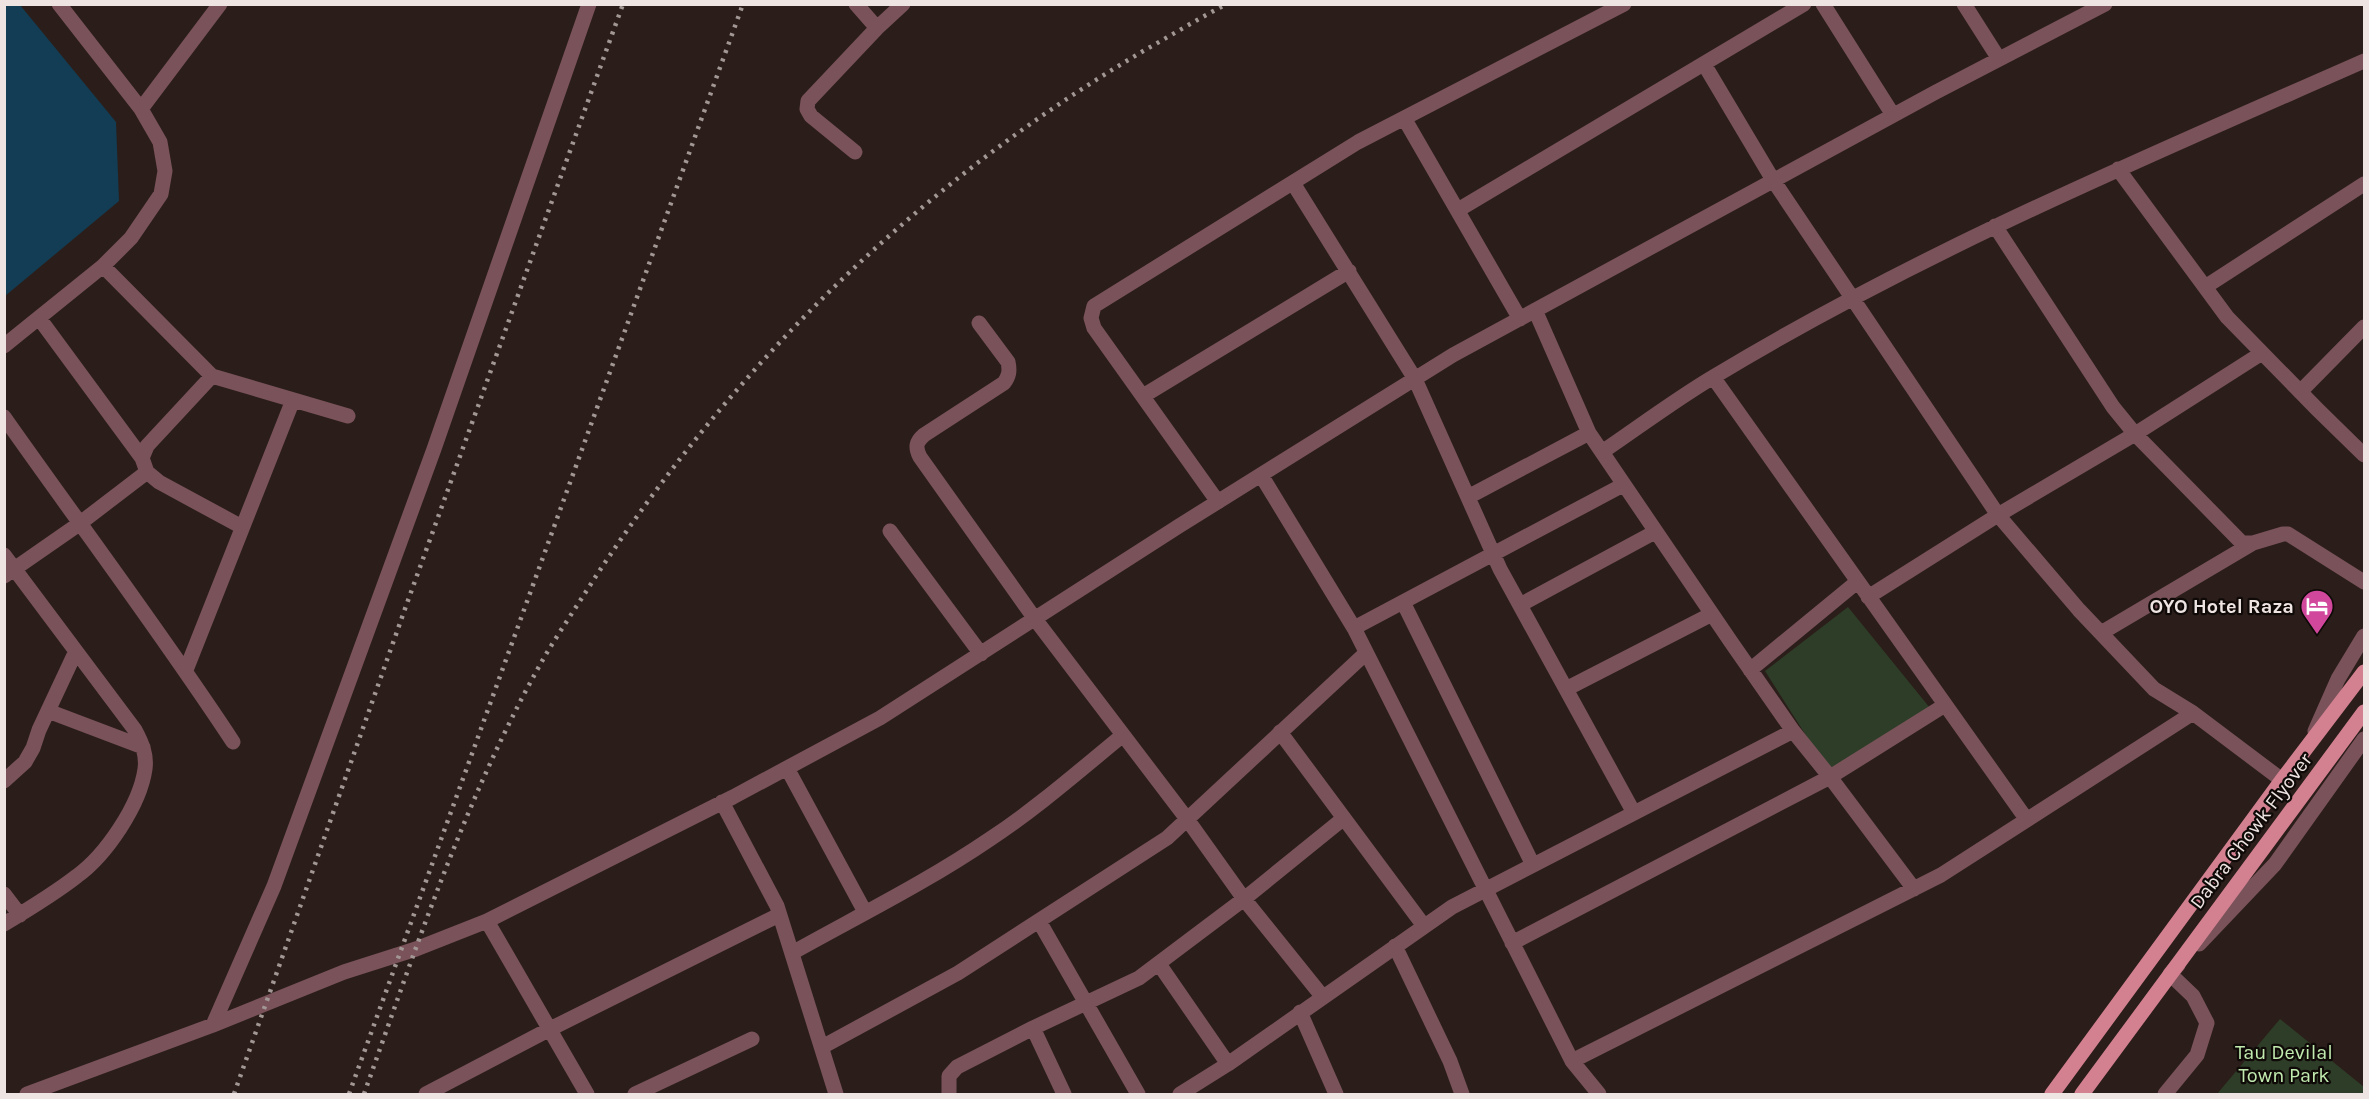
<svg xmlns="http://www.w3.org/2000/svg" width="2369" height="1099" font-family="Karla,sans-serif">
<rect width="100%" height="100%" fill="#2b1e1a"/>
<path fill="#2e3d27" d="M1848,607L1930,708L1830,773L1765,671Z
M2280,1019L2364,1087V1094H2217Z"/>
<path fill="#123d54" d="M5,4L20,5L116,122L119,201L5,296Z"/>
<g fill="none" stroke-linecap="round" stroke-linejoin="round">
<path stroke="#7a525a" stroke-width="15" d="M856,4L877,28
M1823,4L1893,115
M1964,4L1999,59
M1704,64L1773,180L1998,515L2079,610L2154,689L2193,713L2282,780
M141,109L220,4
M1404,118L1520,319
M855,152L811,116L807,109L808,101L877,28L903,4
M2118,169L2227,317L2317,409L2364,455
M1293,183L1415,379L1500,569L1634,813
M1458,210L1804,4
M1995,226L2113,407L2135,434L2242,543H2253L2283,534H2288L2364,582
M103,266L212,376L348,416
M2205,287L2364,184
M1535,310L1589,433L1731,642L1793,731L1830,777L1945,705
M39,318L142,458
M979,323L1008,362C1010,371 1009,376 1004,383L924,435C916,442 915,447 920,457L1035,619L1187,819L1244,899L1322,996
M4,346L103,266L131,238L161,194L165,171L160,142L141,109L59,4
M212,376L147,446L142,458L147,472L159,482L242,527
M1713,377L2027,820
M2300,392L2364,327
M1143,396L1349,271
M4,417C80,525 160,631 233,742
M1602,452C1639,427 1676,399 1715,376C1922,251 2144,158 2364,61
M1261,475L1354,628L1572,1061L1599,1094
M1468,497L1589,433
M1218,502L1094,328L1091,318L1094,306L1358,142L1624,4
M890,531L981,654
M4,555L135,730C142,743 147,755 145,769C140,805 106,855 77,876C54,894 29,909 4,924
M4,576L79,524L147,472
M1868,597L1998,515L2135,434L2262,353
M1403,602L1533,865
M1520,605L1655,532
M1354,628L1623,485
M2101,633L2253,543
M186,670L293,400
M1750,670L1857,582
M1566,689L1712,614
M48,711L143,747
M2315,731L2338,679L2364,636
M1280,732L1424,926
M787,768L865,912
M4,781L25,762L33,748L39,730L76,651
M722,802L777,906L836,1094
M4,894L20,915
M487,921L587,1094
M1039,921L1138,1094
M1512,943L1830,777L1914,889
M2199,944L2275,864L2364,739
M1395,946L1450,1061L1462,1094
M792,953C858,916 927,882 990,839C1037,808 1079,771 1123,735
M1159,964L1228,1064
M1300,1012L1336,1094
M213,1025L274,886L434,449L589,4
M1033,1028L1064,1094
M822,1047L958,973L1167,838L1366,653
M1572,1061L1941,875L2193,713
M27,1094L213,1025L344,972L416,949L487,921L733,797L880,718L1179,526L1453,355L1936,92L2105,4
M426,1094L550,1029L779,915
M635,1094L752,1039
M949,1094V1076L957,1067L1033,1028L1139,978L1244,899L1344,818
M1180,1094L1228,1064L1452,907L1793,731
M2165,1094L2197,1055L2207,1023L2193,996L2170,974L2178,965"/>
<path stroke="#d38091" stroke-width="15" d="M2052,1094L2282,780L2364,672
M2082,1094L2364,712"/>
<path stroke="#a29794" stroke-width="4.5" stroke-dasharray="3 6" stroke-linecap="butt" d="M234,1094L406,606L623,4
M349,1094L743,4
M364,1094C416,948 467,792 545,656C558,634 573,612 587,590C730,368 917,184 1145,50C1172,35 1199,18 1227,4"/>
</g>
<defs>
<symbol id="hotel-pin" viewBox="-11 -11 22 30"><path d="M0 17L-7.5 6A9.5 9.5 0 1 1 7.5 6Z" fill="#d1479c" stroke="#0f0a08"/><path d="M-6-4.5h1.5V1H6V5H4.5V3h-9V5H-6ZM-4 0a1.8 1.8 0 1 1 3.6 0ZM.5 0V-2.5h3Q6-2.5 6 0Z" fill="#fff"/></symbol>
</defs>
<g fill-rule="evenodd">
<use href="#hotel-pin" x="2298" y="587" width="38" height="52"/>
</g>
<g text-anchor="middle" dominant-baseline="central" stroke-width="4.5" stroke-linejoin="round" paint-order="stroke">
<g font-size="20" font-weight="bold" fill="#eee4e1" stroke="#0f0a08" text-anchor="end">
<text x="2294" y="606">OYO Hotel Raza</text>
</g>
<g font-size="20" fill="#eee4e1" stroke="#0f0a08">
<text transform="translate(2251 831) rotate(-53)">Dabra Chowk Flyover</text>
</g>
<g font-size="20" fill="#c0eaae" stroke="#0f0a08">
<text x="2284" y="1052">Tau Devilal<tspan x="2284" dy="23">Town Park</tspan></text>
</g>
</g>
<rect width="2369" height="1099" fill="none" stroke="#eee4e1" stroke-width="12"/>
</svg>
